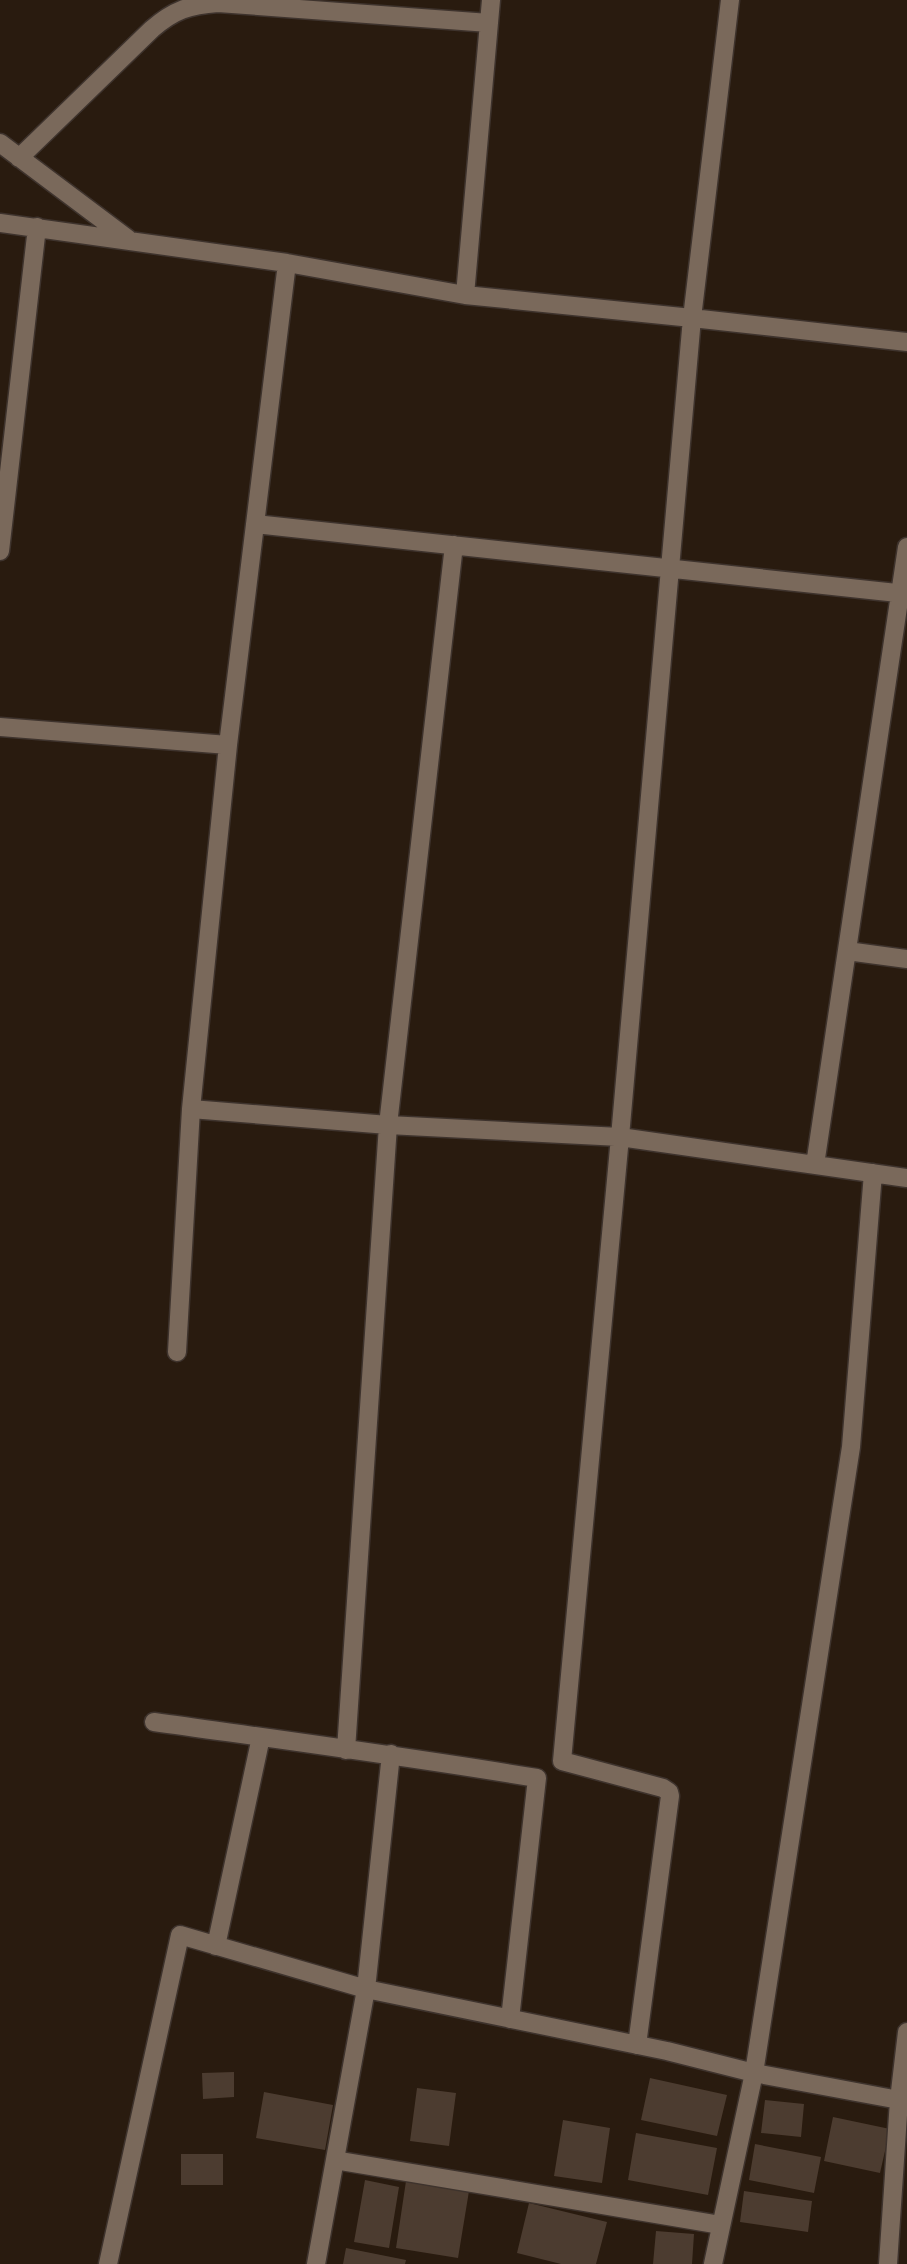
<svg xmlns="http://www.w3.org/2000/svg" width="907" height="2264" font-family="'PT Serif',serif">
<rect width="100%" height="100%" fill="#291b0f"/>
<path fill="#4c3c30" d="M234,2072V2097L203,2099L202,2073Z
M650,2078L727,2095L717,2136L641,2120Z
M417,2088L456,2093L449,2146L410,2141Z
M264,2092L333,2105L325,2150L256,2138Z
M765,2100L804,2104L801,2137L761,2133Z
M833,2117L890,2129L880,2173L824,2161Z
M563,2120L610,2128L602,2183L554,2176Z
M636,2133L717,2148L708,2195L628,2180Z
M755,2144L821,2157L814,2193L749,2180Z
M181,2154H223V2185H181Z
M365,2180L399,2187L389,2248L354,2242Z
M406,2181L469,2191L458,2258L396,2248Z
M744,2191L812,2201L808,2232L740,2222Z
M529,2203L607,2222L596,2264H561L517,2253Z
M656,2231L694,2234L692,2264H653Z
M346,2248L406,2260L405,2264H343Z"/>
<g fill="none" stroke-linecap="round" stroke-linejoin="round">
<defs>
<path id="minor" d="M730,0L692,318L620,1137L907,1178
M0,143L128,239
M19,158L152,29C174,10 189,5 218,3L489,23
M0,223L287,263L465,295L692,318L907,342
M465,295L491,0
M255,524L907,594
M0,551L37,227
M0,727L228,745L287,263
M847,951L907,959
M191,1109L388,1125L620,1137L562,1761L663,1788L669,1792L670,1796L637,2045
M815,1165L907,547
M177,1352L191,1109L228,745
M154,1722C282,1740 410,1757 537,1778L510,2019
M346,1750L388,1125L454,545
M216,1946L261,1737
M899,2100L907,2032
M335,2160L721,2225
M108,2264L180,1935L366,1989L391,1754
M316,2264L366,1989L667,2051L754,2073L899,2100L888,2264
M713,2264L754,2073L851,1447L873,1173"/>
</defs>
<use href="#minor" stroke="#3e332d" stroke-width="21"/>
<use href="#minor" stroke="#7a695b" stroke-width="18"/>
</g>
</svg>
